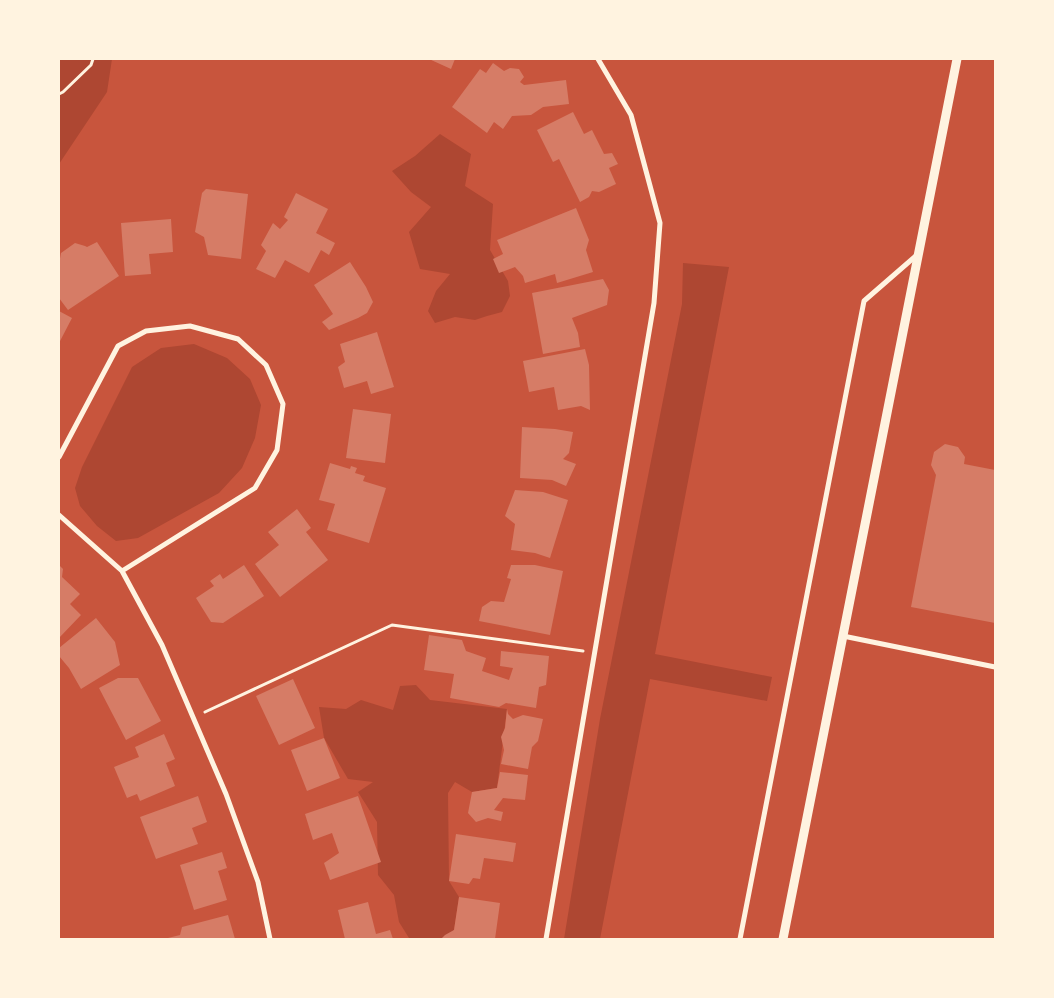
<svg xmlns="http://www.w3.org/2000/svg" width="1054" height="998" font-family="Commissioner,sans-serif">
<rect width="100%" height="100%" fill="#c8553d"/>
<path fill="#ae4732" d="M59,59H112L107,92L59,164Z
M440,134L471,154L465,186L493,204L490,250L508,281L510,296L502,312L487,316L475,320L455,317L435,323L428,311L436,291L450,274L420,269L409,232L431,207L411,192L392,171L415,156Z
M683,263L729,267L655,654L772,677L767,701L650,679L600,939H564L600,719L682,304Z
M194,344L227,358L250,379L261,405L255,438L242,468L219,493L138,538L116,541L97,526L80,506L75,488L82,467L132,367L161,348Z
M416,685L430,700L507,709L497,788L472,792L455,782L448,793L449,881L459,897L454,930L443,939H408L409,938L399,922L394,895L378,875L377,822L358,792L373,782L348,779L324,738L319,707L346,709L361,700L393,710L400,686Z"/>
<path fill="#d67c66" d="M429,59H455L451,69Z
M493,63L504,71L510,68L519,69L524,77L520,82L524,85L566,80L569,104L543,107L531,115L512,116L503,129L494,122L487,133L452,107L480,69L486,73Z
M573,112L584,134L592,130L604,154L612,153L618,164L609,168L616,184L599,192L592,191L589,197L580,202L559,159L553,162L537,130Z
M206,189L248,194L241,259L208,255L204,237L195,232L202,193Z
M296,193L328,209L316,233L335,243L329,255L321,250L309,273L285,260L275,278L256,269L266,251L261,245L273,223L280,229L288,220L284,217Z
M576,208L589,240L586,250L593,272L557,283L555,274L525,283L523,276L515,267L499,273L493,259L503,254L497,240Z
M171,219L173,252L149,254L151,274L125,276L121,223Z
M97,242L119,276L68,310L59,298V267L60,266L59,264L61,253L75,243L85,246L87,247Z
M350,262L366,287L373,302L367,313L358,318L329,330L322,322L333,314L314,285Z
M603,279L609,290L607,305L572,318L578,333L580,347L543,354L532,293Z
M59,311L72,318L59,343Z
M377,332L394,387L371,394L367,381L344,388L338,367L345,362L340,344Z
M585,349L589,365L590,410L581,406L558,410L554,387L529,392L523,361Z
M353,409L391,414L385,463L346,458Z
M522,427L555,429L573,432L569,453L563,459L576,464L566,486L552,480L520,478Z
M945,444L958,447L965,457L964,464L995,470V623L911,607L936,475L931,465L934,452Z
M330,463L350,469L351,466L357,468L355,473L365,476L363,481L386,488L369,543L327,530L335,504L319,500Z
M515,490L543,492L568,500L550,558L535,553L511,550L515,524L505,516Z
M297,509L311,528L306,532L328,560L280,597L255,564L279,545L268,532Z
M59,565L63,569L62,577L80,594L70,604L81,615L59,638Z
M244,565L264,596L223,623L211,622L196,598L214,586L210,581L220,574L223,579Z
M511,565H535L563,571L550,635L479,621L482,607L491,601L504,602L511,579L507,578Z
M96,618L115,642L120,665L81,689L69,668L59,656V648Z
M429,635L462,640L466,651L486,658L482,671L509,680L513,668L500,666L501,651L549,656L546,685L539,687L536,708L506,703L499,707L450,698L454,674L424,670Z
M118,678H138L161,721L126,740L99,688Z
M293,679L315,728L279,745L256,696Z
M507,709L508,714L513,719L523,715L543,719L538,741L532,747L528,769L501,764L504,750L501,737L505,728Z
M164,734L175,759L166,763L175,786L140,801L137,794L127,798L114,767L139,757L135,747Z
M324,738L340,778L307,791L291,750Z
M500,772L528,775L525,800L503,798L494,810L503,812L501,821L488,818L476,822L468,813L472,792L497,788Z
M198,796L207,822L192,828L198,844L156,859L140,817Z
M358,796L381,862L330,880L324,863L339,853L332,833L313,840L305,814Z
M456,834L516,843L513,862L484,858L480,879L473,878L469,884L449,881Z
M222,852L227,868L218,871L227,900L194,910L180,865Z
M459,897L500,903L495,939H441L445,935L454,930Z
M368,902L376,934L390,930L393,939H345L338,910Z
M228,915L235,939H164L180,935L182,927Z"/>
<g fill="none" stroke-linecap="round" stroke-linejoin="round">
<path stroke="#fff3e0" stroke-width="3" d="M59,94L63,92L91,65L93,59
M205,712L392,625L583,651"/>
<path stroke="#fff3e0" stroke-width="5" d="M59,457L118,346L146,331L190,326L238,339L266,365L283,404L277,450L255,488L122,571
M59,515L122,571L162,645L226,794L258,882L270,939
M843,636L995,667
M546,939L654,303L660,223L631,115L598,59
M740,939L864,301L918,254"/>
<path stroke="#fff3e0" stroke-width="9" d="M783,939L957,59"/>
</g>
<rect width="1054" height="998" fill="none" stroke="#fff3e0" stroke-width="120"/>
</svg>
